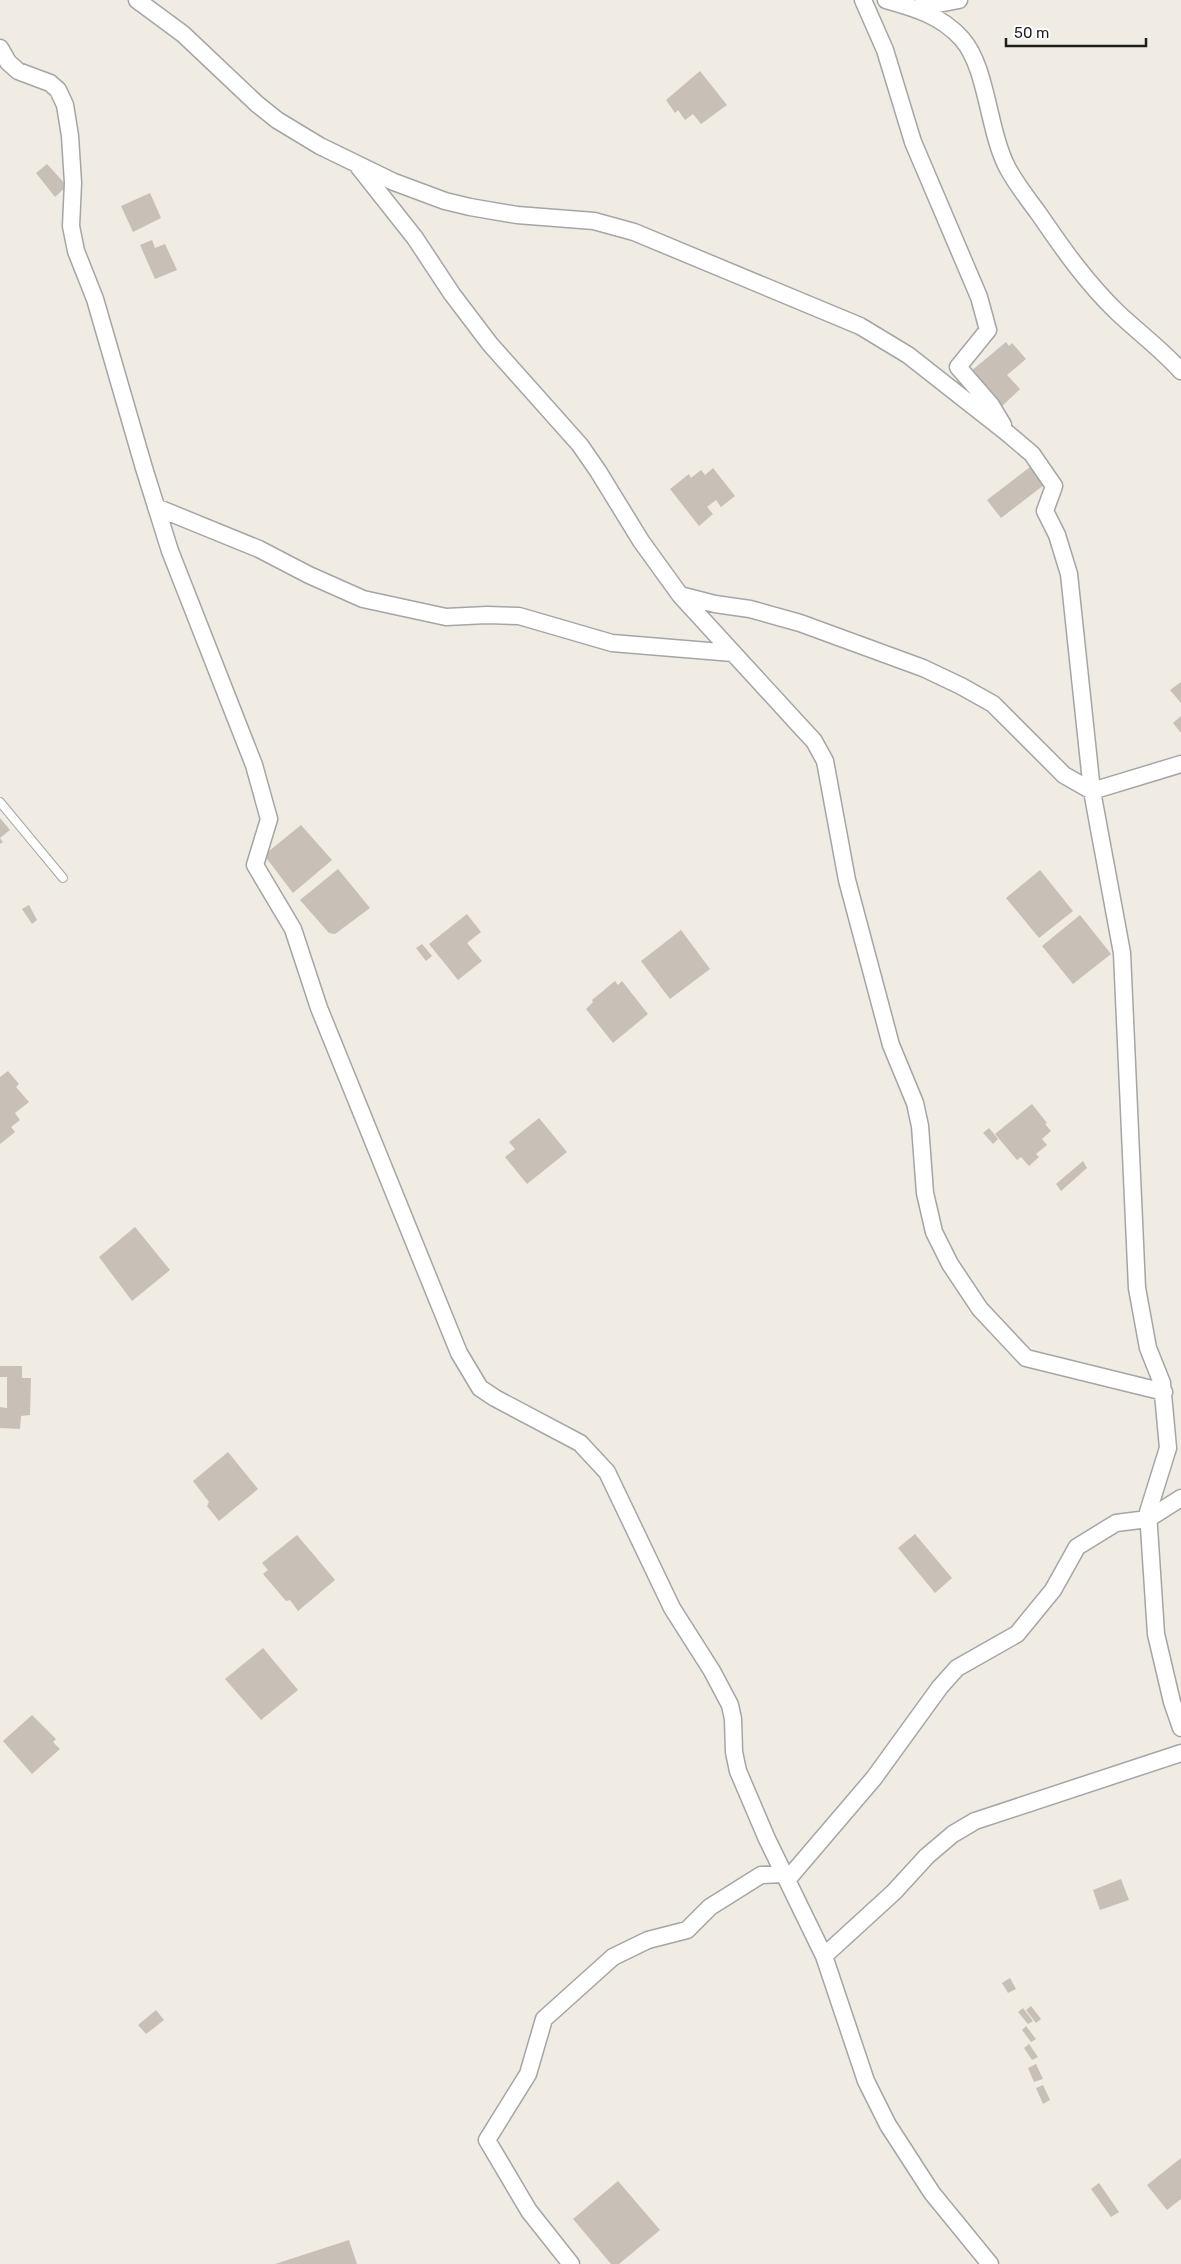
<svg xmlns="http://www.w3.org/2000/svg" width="1181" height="2264" font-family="Rubik,sans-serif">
<rect width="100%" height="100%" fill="#f0ece3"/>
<path fill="#c8bfb6" d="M700,71L727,105L701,124L693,114L685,120L678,110L675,113L666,100Z
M47,164L67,186L55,197L36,173Z
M150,193L161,218L133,232L121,206Z
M152,240L155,248L165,244L177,270L155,279L140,245Z
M1006,342L1009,346L1012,343L1026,359L1007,375L1020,389L1000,408L970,372Z
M1030,467L1044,485L1001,518L987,500Z
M713,468L735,496L721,507L716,500L707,507L713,514L699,526L670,489L689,474L691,478L701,470L705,475Z
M1181,682V703L1170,690Z
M1181,716V733L1173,723Z
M0,818L10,830L0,838L3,842L0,844Z
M301,825L332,860L293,893L264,855Z
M338,869L370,908L335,934L329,933L300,900Z
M1040,870L1073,911L1039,938L1006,898Z
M29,905L37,920L32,924L22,909Z
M467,914L481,932L467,943L482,961L458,980L429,944Z
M1080,915L1111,954L1073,984L1042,946Z
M681,930L710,969L670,999L641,961Z
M422,944L432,956L426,961L416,948Z
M615,981L618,985L622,981L648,1014L613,1043L586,1009L593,1002L592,1000Z
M8,1071L19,1084L16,1087L29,1102L15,1113L20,1120L11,1127L15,1132L0,1144V1077Z
M1032,1104L1047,1123L1045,1124L1051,1131L1042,1139L1047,1145L1036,1154L1039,1157L1029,1166L1021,1157L1017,1160L995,1134Z
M539,1118L567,1152L527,1184L505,1157L515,1149L509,1142Z
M989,1128L998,1139L993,1144L983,1133Z
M1083,1161L1087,1168L1061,1191L1056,1184Z
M135,1227L170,1270L132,1301L99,1257Z
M0,1366H22V1378H31L30,1415L21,1416L20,1429L0,1428V1407L7,1408V1377H0Z
M228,1452L258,1489L219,1521L207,1506L209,1502L193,1481Z
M915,1534L952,1578L935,1593L898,1548Z
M297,1535L335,1580L298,1611L290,1600L286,1601L263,1574L268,1570L262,1563Z
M263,1648L298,1690L261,1720L225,1679Z
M32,1715L56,1739L53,1742L60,1749L32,1774L3,1741Z
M1121,1879L1129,1900L1100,1910L1093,1890Z
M1010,1978L1016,1989L1008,1993L1002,1983Z
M1031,2006L1041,2019L1036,2023L1026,2010Z
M1023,2008L1033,2021L1028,2024L1018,2012Z
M156,2010L164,2020L146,2034L138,2025Z
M1026,2026L1036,2039L1031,2042L1022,2030Z
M1029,2044L1038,2057L1032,2060L1024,2048Z
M1036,2064L1043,2079L1034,2082L1028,2068Z
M1043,2085L1050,2100L1043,2104L1036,2088Z
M1181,2158V2199L1167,2210L1147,2185Z
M618,2181L660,2230L619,2264H611L573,2219Z
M1099,2183L1119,2212L1111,2217L1091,2189Z
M349,2240L357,2264H275Z"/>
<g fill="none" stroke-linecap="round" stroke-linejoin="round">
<defs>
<path id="lane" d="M0,802L63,878"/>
<path id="street" d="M137,0L183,34L257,104L277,120L320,146L394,182L445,201L470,207L517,215L594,221L634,232L860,326L908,355L1006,432L1032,454L1054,486L1045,511L1057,535L1069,574L1092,791L1122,953L1137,1288L1148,1348L1162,1383L1168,1448L1148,1512L1156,1634L1172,1702L1181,1728
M863,0L885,50L913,142L979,297L988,330L958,367L991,405L1003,425
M886,0C915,8 942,16 962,39C987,67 988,130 1007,167C1016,184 1028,199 1039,214C1063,249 1086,282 1117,312C1138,332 1161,349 1181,371
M917,8L959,0
M0,48L8,62L18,71L50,83L58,90L65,105L70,136L73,183L71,226L76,251L95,299L144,468L170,551L254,765L269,819L255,865L293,929L319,1008L459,1353L480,1388L495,1398L580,1443L607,1472L672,1608L712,1671L730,1705L733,1719L734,1752L738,1771L767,1839L824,1956L866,2081L888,2125L932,2193L990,2264
M358,166L415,238L452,294L490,344L580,445L598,471L641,541L680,595L801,727L814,741L825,761L847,880L891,1045L915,1103L920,1126L925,1193L934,1232L950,1264L980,1309L1026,1358L1164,1392
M156,507L259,549L309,575L363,599L446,617L487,615L519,616L612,643L733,653
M680,595L715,604L750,609L800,623L923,668L961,686L993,704L1064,775L1092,791L1181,764
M787,1880L874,1778L940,1687L957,1668L1017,1634L1053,1590L1077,1547L1116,1523L1148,1519L1181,1498
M824,1956L894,1892L927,1856L953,1834L975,1821L1181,1753
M571,2264L529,2211L487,2140L528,2074L544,2019L613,1957L648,1940L687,1930L710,1907L761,1875L784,1874"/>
</defs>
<use href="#lane" stroke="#a5a5a5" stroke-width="10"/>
<use href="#street" stroke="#a5a5a5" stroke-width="19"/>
<use href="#lane" stroke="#fff" stroke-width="8"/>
<use href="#street" stroke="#fff" stroke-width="16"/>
</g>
<path d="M1006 38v8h140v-8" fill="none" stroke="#1e1e1e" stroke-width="2.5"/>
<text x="1014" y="38" font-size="15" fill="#1e1e1e" stroke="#ffffff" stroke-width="4" paint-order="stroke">50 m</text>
</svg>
